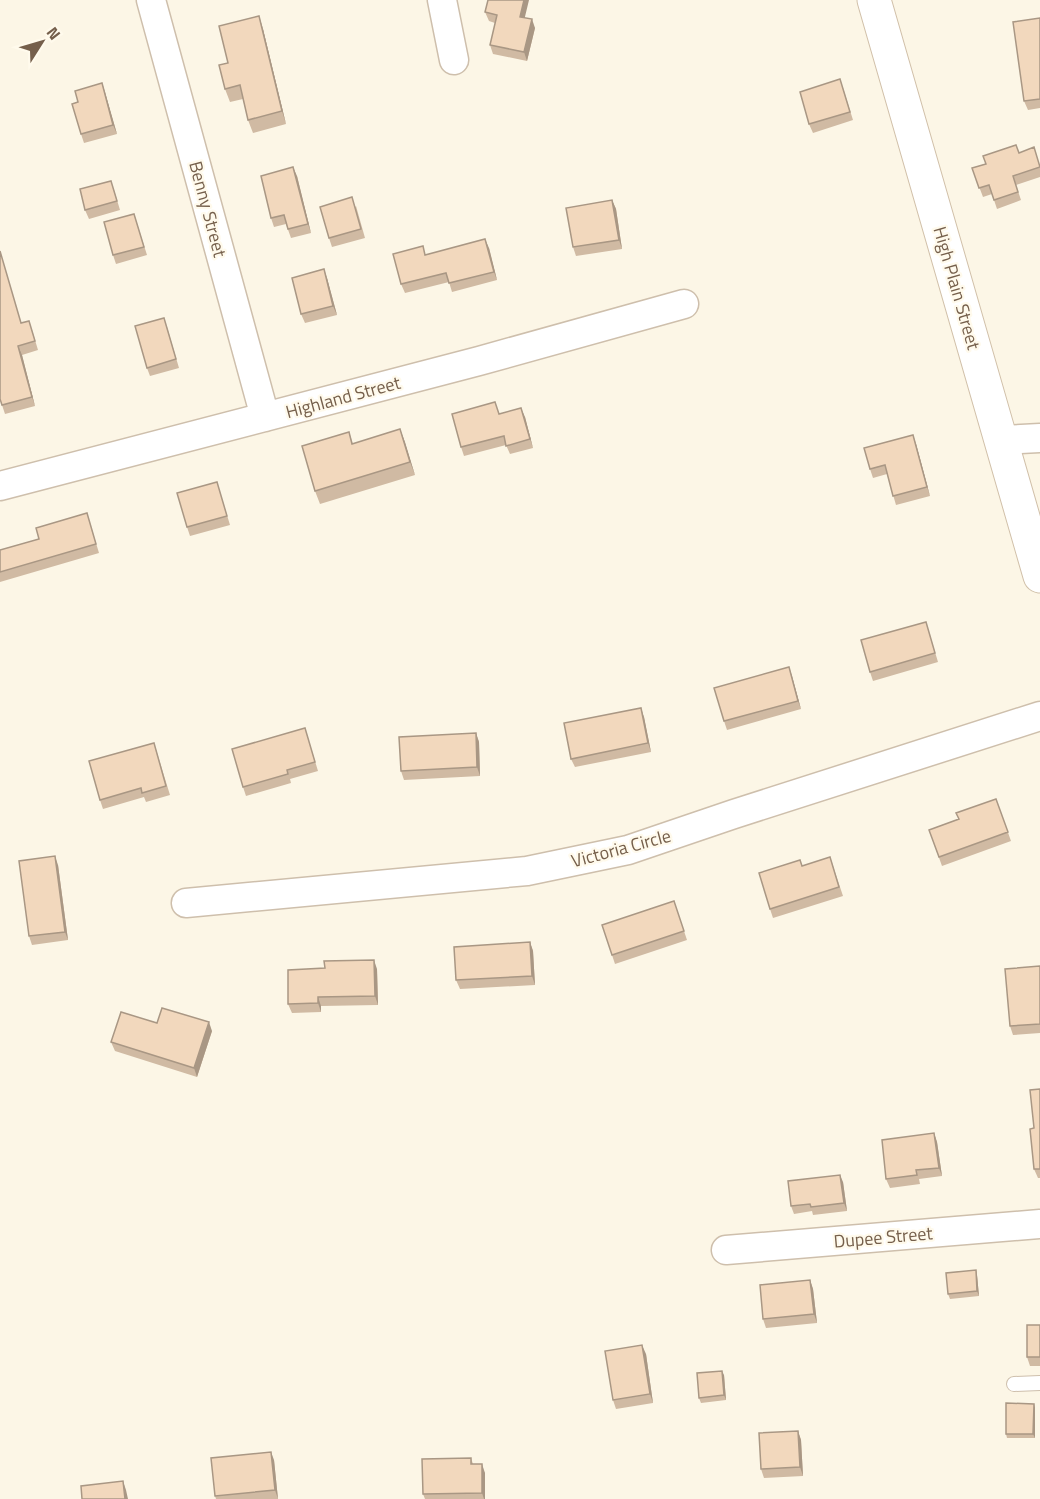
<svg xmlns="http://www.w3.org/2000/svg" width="1040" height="1499" font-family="'Titillium Web',sans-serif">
<rect width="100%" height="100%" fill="#fcf6e6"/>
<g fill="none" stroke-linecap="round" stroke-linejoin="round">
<defs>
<path id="service" d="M1014,1384L1040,1383"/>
<path id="minor" d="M151,0L265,417
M442,0L454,60
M1002,440L1040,438
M0,486L479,361L684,304
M186,903L527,871L628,850L734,814L1040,716
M726,1250L1040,1224"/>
<path id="secondary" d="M874,0L1040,576"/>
</defs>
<use href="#service" stroke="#cebfac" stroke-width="16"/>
<use href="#minor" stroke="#cebfac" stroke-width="31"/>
<use href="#secondary" stroke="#d1c0a9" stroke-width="35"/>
<use href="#service" stroke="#fff" stroke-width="14"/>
<use href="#minor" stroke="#fff" stroke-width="28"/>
<use href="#secondary" stroke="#fff" stroke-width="33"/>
</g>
<path fill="#d0baa3" d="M485,12L525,18L535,28L527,61L493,54L490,45L495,23L489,21Z
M1040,18V108L1028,110L1024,101Z
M263,29L286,124L253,133L248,120L243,99L230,102L225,89L228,63Z
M102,83L117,134L84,143L81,134L78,102Z
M843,88L853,120L813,133L809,124Z
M1019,153L1040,165V177L1016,185L1021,200L997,209L992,194L983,197L972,168Z
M297,176L311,233L291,238L286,224L274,227L271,218Z
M114,190L120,210L89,219L85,210Z
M612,200L616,209L622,249L576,256L573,247Z
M356,206L365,238L332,247L329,238Z
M134,214L147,255L116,264L113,255Z
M489,248L497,280L452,292L449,282L405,293L401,284L426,255Z
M327,278L337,315L305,323L301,314Z
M22,323L32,330L38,350L22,355L35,406L5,414L2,405Z
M167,327L179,368L150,376L147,368Z
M499,414L525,417L533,448L510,454L506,445L464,456L461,447Z
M400,429L415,475L320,504L315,491L349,432L353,444Z
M916,444L930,496L896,505L887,474L873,478L870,469Z
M217,482L230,525L190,536L187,527Z
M87,513L99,553L0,582V550L39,539Z
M926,622L938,662L873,681L870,672Z
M789,667L801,709L727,730L724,721Z
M644,717L651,752L575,767L571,759Z
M305,728L318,771L290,779L291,783L246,796L243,787Z
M476,733L479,742L480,776L404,780L401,771Z
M154,743L170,795L146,802L144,797L103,809L100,800Z
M996,799L1011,841L942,866L929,830L959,819Z
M830,857L843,896L773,918L770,909L802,866Z
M58,865L68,940L32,945L29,936Z
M674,901L687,940L615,964L612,955Z
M530,942L533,951L535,985L460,989L456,980Z
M1040,966V1033L1013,1035L1010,1026Z
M377,969L378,1005L321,1006V1012L292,1013L288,1004Z
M157,1023L212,1031L197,1077L115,1051L111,1042Z
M1040,1089V1178H1038L1034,1169V1128Z
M934,1133L937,1142L942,1176L919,1179L920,1184L890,1188L886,1179Z
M843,1182L847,1211L813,1215L812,1211L794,1214L791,1206Z
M976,1270L977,1275L979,1296L950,1299L948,1294Z
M810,1280L813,1289L817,1323L766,1328L763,1319Z
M1040,1325V1366H1030L1027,1357Z
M646,1354L653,1403L616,1409L613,1400Z
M724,1375L726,1400L701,1403L699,1398Z
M1034,1404L1035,1408V1438H1007L1006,1434Z
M798,1431L801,1440L803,1476L764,1478L761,1469Z
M471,1458L473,1464L485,1473V1499H425L423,1494Z
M274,1460L278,1499H216L215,1496Z"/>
<path fill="#a99784" d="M524,0H529L523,25L520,17Z
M259,16L263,29L286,124L282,111Z
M532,19L535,28L527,61L524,52Z
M102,83L105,92L117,134L113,125Z
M293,167L297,176L311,233L308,224Z
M612,200L616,209L622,249L619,240Z
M485,239L489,248L497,280L494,272Z
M324,269L327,278L337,315L333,306Z
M18,346L22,355L35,406L32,397Z
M521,408L525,417L533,448L530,439Z
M400,429L405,442L415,475L410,462Z
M913,435L916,444L930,496L927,487Z
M789,667L792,676L801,709L798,701Z
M641,708L644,717L651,752L648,743Z
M476,733L479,742L480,776L477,767Z
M55,856L58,865L68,940L65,932Z
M530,942L533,951L535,985L532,976Z
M374,960L377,969L378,1005L375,996Z
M318,997L321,1006V1012L318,1003Z
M209,1022L212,1031L197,1077L194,1068Z
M934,1133L937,1142L942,1176L939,1168Z
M840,1175L843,1182L847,1211L844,1203Z
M976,1270L977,1275L979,1296L977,1291Z
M810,1280L813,1289L817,1323L814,1314Z
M642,1345L646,1354L653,1403L650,1394Z
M722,1371L724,1375L726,1400L724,1395Z
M1034,1404L1035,1408V1438L1033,1434Z
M798,1431L801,1440L803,1476L800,1467Z
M271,1452L274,1460L278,1499L275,1490Z
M482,1464L485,1473V1499H484L482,1493Z
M123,1481L126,1490L128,1499H125Z"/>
<path fill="#f2d8bd" stroke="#a99784" stroke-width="1.5" d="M488,0H524L520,17L532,19L524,52L490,45L497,15L485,12Z
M259,16L282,111L248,120L240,85L225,89L219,65L228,63L219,26Z
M1040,18V99L1024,101L1013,22Z
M840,79L850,112L809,124L800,92Z
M102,83L113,125L81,134L72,104L78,102L75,91Z
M1016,145L1019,153L1034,147L1040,167L1013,176L1018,192L994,200L989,185L979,188L972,168L986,164L983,156Z
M293,167L308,224L288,229L284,215L271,218L261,176Z
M111,181L117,201L85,210L80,189Z
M352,197L361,229L329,238L320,207Z
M612,200L619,240L573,247L566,208Z
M134,214L144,247L113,255L104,222Z
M485,239L494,272L449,283L446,273L401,284L393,254L423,246L425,255Z
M0,251L21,323L29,321L35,341L18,346L32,397L2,405L0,399Z
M324,269L333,306L301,314L292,278Z
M164,318L176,359L147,368L135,326Z
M495,402L499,414L521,408L530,439L506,446L504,436L461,447L452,414Z
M400,429L410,462L315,491L302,446L349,432L352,444Z
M913,435L927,487L893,496L885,465L870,469L864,448Z
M217,482L227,516L187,527L177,493Z
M87,513L96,544L0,572V550L39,539L36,528Z
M926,622L935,653L870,672L861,640Z
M789,667L798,701L724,721L714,688Z
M641,708L648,743L571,759L564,723Z
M305,728L315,762L287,770L288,774L243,787L232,749Z
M476,733L477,767L401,771L399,737Z
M154,743L166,786L142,793L141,788L100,800L89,761Z
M996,799L1008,832L939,857L929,830L959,819L956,813Z
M55,856L65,932L29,936L19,861Z
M830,857L839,887L770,909L759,873L800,860L802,866Z
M674,901L684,931L612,955L602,925Z
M530,942L532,976L456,980L454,947Z
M374,960L375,996L318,997V1003L288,1004V970L325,968L324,961Z
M1040,966V1024L1010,1026L1005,969Z
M162,1008L209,1022L194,1068L111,1042L121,1012L157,1023Z
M1040,1089V1169H1034L1030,1129L1034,1128L1030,1090Z
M934,1133L939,1168L916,1170L917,1175L886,1179L882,1140Z
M840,1175L844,1203L811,1207L810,1204L791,1206L788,1181Z
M976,1270L977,1291L948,1294L946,1273Z
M810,1280L814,1314L763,1319L760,1285Z
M1027,1325H1040V1357H1027Z
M642,1345L650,1394L613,1400L605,1351Z
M722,1371L724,1395L699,1398L697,1373Z
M1006,1403L1034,1404L1033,1434H1006Z
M798,1431L800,1467L761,1469L759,1433Z
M271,1452L275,1490L215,1496L211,1458Z
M471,1458V1464H482V1493L423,1494L422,1459Z
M123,1481L125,1499H82L81,1486Z"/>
<g text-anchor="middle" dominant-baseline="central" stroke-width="4.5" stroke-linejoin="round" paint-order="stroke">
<g font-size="18" fill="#755f4b" stroke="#fffaec">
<text transform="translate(208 209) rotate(75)">Benny Street</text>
<text transform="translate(957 288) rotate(74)">High Plain Street</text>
<text transform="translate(343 397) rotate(-15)">Highland Street</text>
<text transform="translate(621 848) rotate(-15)">Victoria Circle</text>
<text transform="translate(883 1237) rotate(-5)">Dupee Street</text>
</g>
</g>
<g transform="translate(42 42) rotate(53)" stroke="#fffaec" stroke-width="4.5" paint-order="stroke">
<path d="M0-4.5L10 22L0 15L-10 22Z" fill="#755f4b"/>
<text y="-9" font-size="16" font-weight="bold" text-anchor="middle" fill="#755f4b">N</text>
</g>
</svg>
